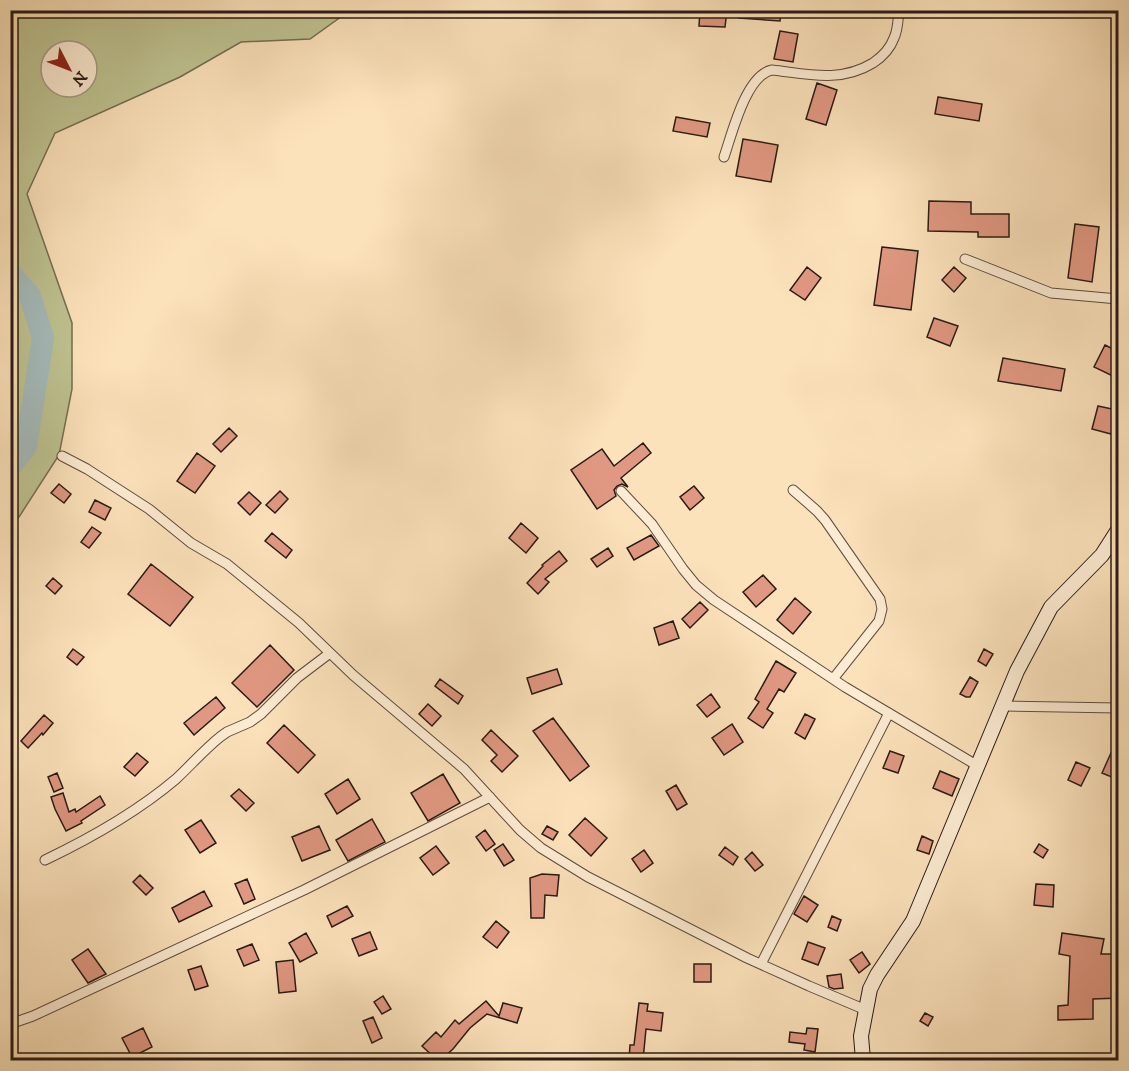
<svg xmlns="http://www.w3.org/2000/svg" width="1129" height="1071" font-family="'IM FELL DW Pica',serif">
<rect width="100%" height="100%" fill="#fce2bb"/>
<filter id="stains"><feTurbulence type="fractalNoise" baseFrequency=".00333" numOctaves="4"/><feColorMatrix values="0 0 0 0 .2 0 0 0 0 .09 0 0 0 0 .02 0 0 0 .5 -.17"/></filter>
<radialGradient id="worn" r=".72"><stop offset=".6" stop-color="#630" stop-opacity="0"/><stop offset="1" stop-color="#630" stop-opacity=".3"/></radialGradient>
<path fill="#bec391" stroke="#736e53" stroke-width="1.5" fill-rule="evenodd" d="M11,11H349L310,39L241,42L180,77L55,133L27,194L72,323V389L59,455L19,517L11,523ZM51,51H87V87H51Z"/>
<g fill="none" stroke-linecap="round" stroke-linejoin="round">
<path stroke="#a4bbbb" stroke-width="22" d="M10,273L30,296L43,338L26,447L10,467"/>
</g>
<path fill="#e19882" stroke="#281a15" stroke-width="1.5" d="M700,10H727L725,27L699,26Z
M739,10H781L780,21L739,18Z
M780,31L798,34L793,62L774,59Z
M817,83L837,90L826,125L806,119Z
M938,97L982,104L979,121L935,114Z
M676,117L710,123L707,137L673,131Z
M743,139L778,145L771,182L736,176Z
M929,201L971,202V214H1009V237H978V232L928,231Z
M1075,224L1099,227L1092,282L1068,278Z
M882,247L918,251L911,310L874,305Z
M807,267L821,278L805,300L790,290Z
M954,267L966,278L954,292L942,280Z
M934,318L958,326L950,346L927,337Z
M1105,345L1119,352V379L1094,367Z
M1003,358L1065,369L1061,391L998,381Z
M1098,406L1117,410L1111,434L1092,429Z
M229,428L237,436L221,452L213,444Z
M643,443L651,453L621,478L628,487L622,484L617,486L614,490L616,496L597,509L571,470L602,449L614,466Z
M197,453L215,466L195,493L177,481Z
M59,484L71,494L64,503L51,493Z
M694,486L704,498L690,510L680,497Z
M280,491L288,499L275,513L266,505Z
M249,492L261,503L250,515L238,503Z
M95,500L111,508L105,520L89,512Z
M521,523L538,538L526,553L509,538Z
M92,527L101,533L89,548L81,542Z
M272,533L292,550L286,558L265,541Z
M651,535L659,546L634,560L627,548Z
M608,548L613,556L597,567L591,559Z
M559,551L567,561L545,579L549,582L538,594L527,583L543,566L542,565Z
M151,564L193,597L170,626L128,594Z
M763,575L776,589L756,607L743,592Z
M53,578L62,586L55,594L46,586Z
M795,598L811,612L793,634L777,620Z
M700,602L708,610L690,628L682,619Z
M673,621L679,638L659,645L654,628Z
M270,645L294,670L257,707L232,683Z
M73,649L84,657L77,665L67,657Z
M984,649L993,654L986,666L978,661Z
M776,661L796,673L784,692L779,689L767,709L773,713L763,728L748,718L759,702L755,699Z
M557,669L562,684L532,694L527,678Z
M970,677L978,682L970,697H966L960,694Z
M440,679L463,696L458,704L435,686Z
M711,694L720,707L707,717L697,705Z
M216,697L225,708L194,735L184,723Z
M428,704L441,716L432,726L419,714Z
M805,714L815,719L805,739L795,733Z
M44,715L53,723L43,735L42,733L28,748L21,741Z
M553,718L589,766L570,781L533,731Z
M732,724L743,742L724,755L712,738Z
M284,725L315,755L298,773L267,743Z
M491,730L518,756L502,772L491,761L497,755L482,740Z
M1119,735V780L1102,773Z
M890,751L904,756L898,773L883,768Z
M137,753L148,762L135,776L124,767Z
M1076,762L1090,768L1081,786L1068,780Z
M940,771L959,779L952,796L933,788Z
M57,773L63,788L54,792L48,777Z
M443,774L460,803L428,821L411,793Z
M348,779L360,799L337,814L325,794Z
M676,785L687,804L677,810L666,791Z
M239,789L254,803L246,811L231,796Z
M63,793L69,812L75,809L76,812L100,796L105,805L81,821L82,823L66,831L55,809L51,797Z
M585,818L607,838L591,856L569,835Z
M372,819L385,842L348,861L336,840Z
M201,820L216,843L200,853L185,830Z
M319,826L330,850L302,861L292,837Z
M547,826L558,832L553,840L542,834Z
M485,830L495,844L486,851L476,837Z
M922,836L933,841L929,854L917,850Z
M503,844L514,860L504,866L494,850Z
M1039,844L1048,850L1043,858L1034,852Z
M436,846L449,863L433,875L420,858Z
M725,847L738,857L733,865L719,855Z
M644,850L653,863L641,872L632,859Z
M752,852L763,865L755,871L745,859Z
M542,874L559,875L557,896L545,895L544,918H531L530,878Z
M140,875L153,888L146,895L133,882Z
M247,879L255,899L244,904L235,884Z
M1036,884L1054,885L1053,907L1034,905Z
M204,891L212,906L179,922L172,908Z
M804,896L818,905L807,922L794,914Z
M347,906L353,916L332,927L327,916Z
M832,916L841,920L837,931L828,927Z
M496,921L509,932L497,948L483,937Z
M370,932L377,949L359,956L352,939Z
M306,933L317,953L300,962L289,943Z
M1062,933L1104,939L1101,954H1119V998L1093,999V1019L1058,1020V1006L1068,1005L1070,956L1059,954Z
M808,942L825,948L818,965L802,959Z
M252,944L259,960L244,966L237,950Z
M88,949L106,974L88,983L72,960Z
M862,952L870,964L859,973L850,960Z
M293,960L296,991L279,993L276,962Z
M694,964H711V982H694Z
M201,966L208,986L195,990L188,970Z
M841,974L843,988L834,989L829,987L827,976Z
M383,996L391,1009L382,1014L374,1002Z
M486,1001L499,1016L503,1003L522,1008L517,1023L487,1014L470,1028L453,1049L441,1060H437L422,1046L436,1032L441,1037L455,1020L459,1024Z
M639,1003L648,1004L647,1011L663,1013L661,1031L646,1029L643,1060H629L630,1045H634Z
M925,1013L933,1017L928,1026L920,1021Z
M373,1017L382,1038L372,1043L363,1021Z
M143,1028L152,1047L132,1057L122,1038Z
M807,1028L818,1029L815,1052L804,1050L805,1044L789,1042L790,1032L806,1034Z"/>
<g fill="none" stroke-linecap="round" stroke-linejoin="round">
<defs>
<path id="minor" d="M724,157C732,134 746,75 772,70C808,74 840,83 873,63C882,57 890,49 894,38C898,30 898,19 899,10
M965,259L1051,293L1118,299
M62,456L87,469L149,509L191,543L227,564L299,623L353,675L464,769L520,830L541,848L588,877L747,958L809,986L866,1010
M793,490L817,511L825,520L880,599L882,609L879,621L833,679
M621,491L652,524L683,569L696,585L714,600L845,687L978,766
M1004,706L1118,708
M45,860C91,838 137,812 176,779C191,765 204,750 220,737L227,732L250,722L261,714L297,678L330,653
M761,964L889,713
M10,1024L33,1016L304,890L490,797"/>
<path id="secondary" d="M863,1060L861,1036L870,989L877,975L913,921L1017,671L1051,607L1102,555L1118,530"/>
</defs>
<use href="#minor" stroke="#5d4c3e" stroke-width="11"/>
<use href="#secondary" stroke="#281a15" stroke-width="16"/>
<use href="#minor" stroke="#fdecd3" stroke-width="9"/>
<use href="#secondary" stroke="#fdecd3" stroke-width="14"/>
</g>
<rect width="1129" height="1071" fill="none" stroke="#fce2bb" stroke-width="36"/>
<rect x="12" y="12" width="1105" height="1047" fill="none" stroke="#281a15" stroke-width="3"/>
<rect x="18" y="18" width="1093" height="1035" fill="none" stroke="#281a15" stroke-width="1.5"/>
<g transform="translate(69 69) rotate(132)"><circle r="28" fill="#fdecd3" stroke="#a89887" stroke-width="1.5"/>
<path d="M0-4.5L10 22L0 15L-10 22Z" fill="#8f2418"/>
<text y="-9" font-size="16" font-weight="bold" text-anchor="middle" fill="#281a15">N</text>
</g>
<rect width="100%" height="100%" filter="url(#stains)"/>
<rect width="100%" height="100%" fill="url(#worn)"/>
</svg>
